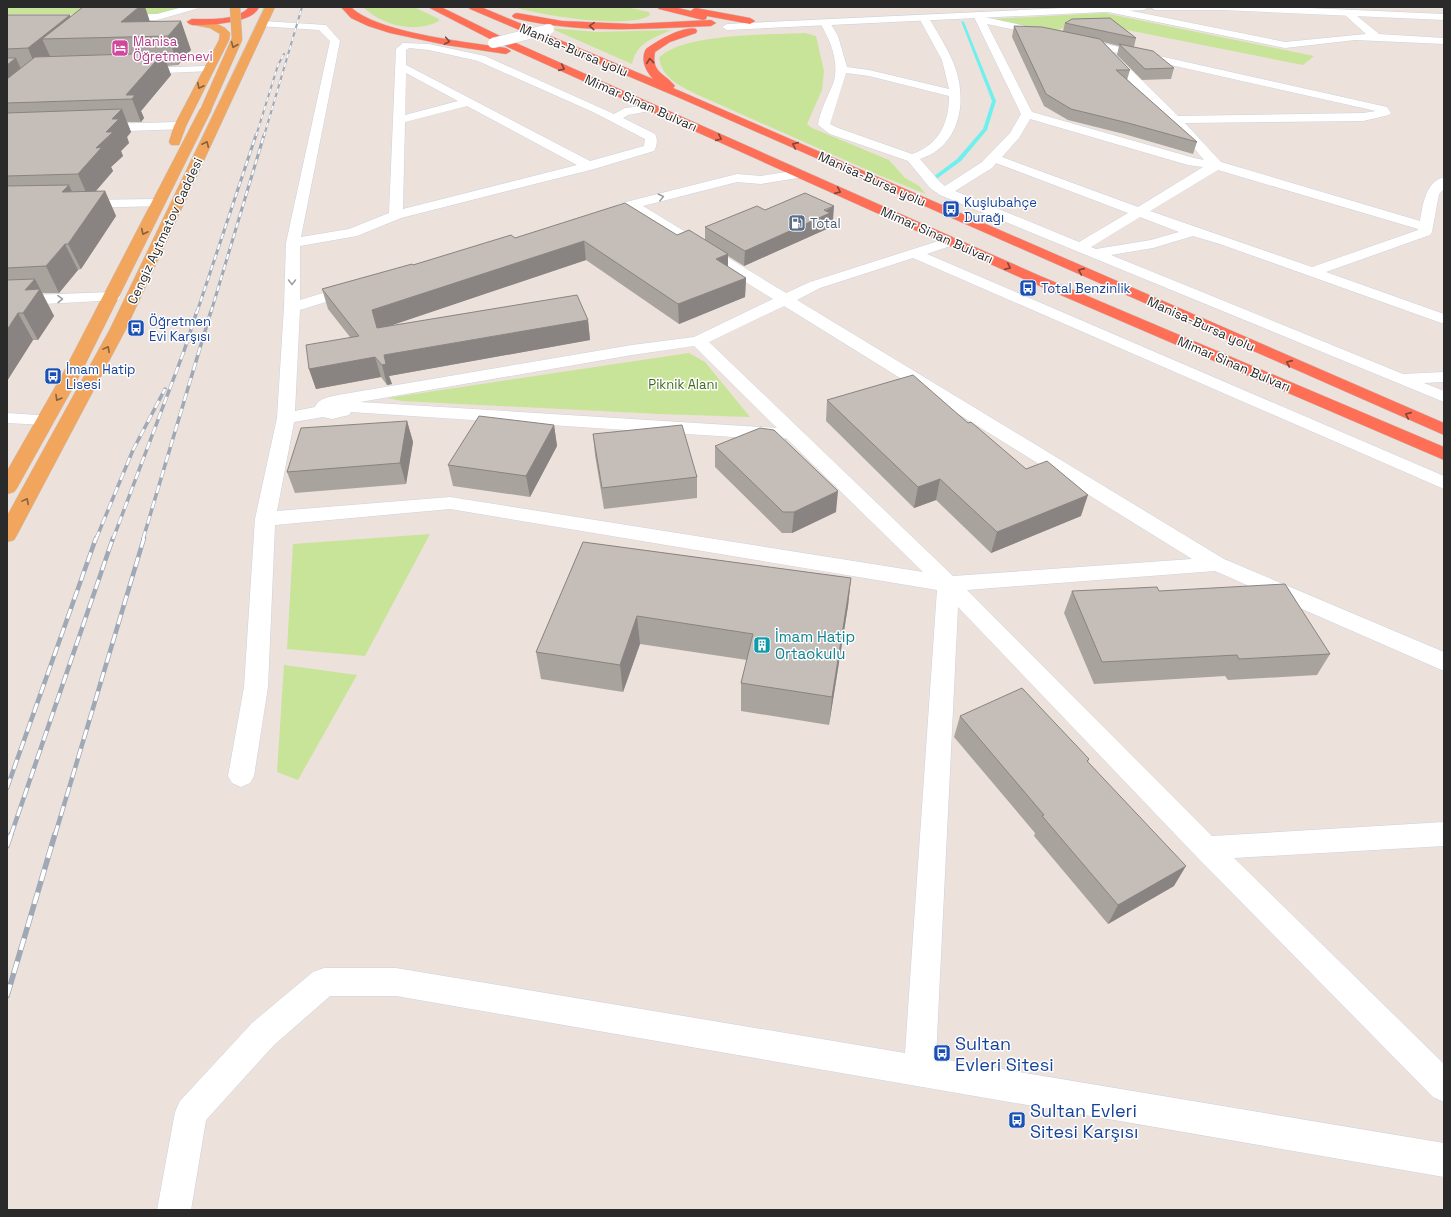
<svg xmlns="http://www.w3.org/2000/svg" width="1451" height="1217" font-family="'Space Grotesk',sans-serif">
<rect width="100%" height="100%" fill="#ede1dc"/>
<path fill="#c7e498" d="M7,7H183L167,14H7Z
M363,7H414L439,19V21C415,34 381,25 363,7Z
M514,7H626L649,12L650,15C630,30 539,15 514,7Z
M1104,13L1314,56L1303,65L1107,26L1063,28L1053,32L992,19Z
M550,28L596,32L671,30C652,39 637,42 632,64Z
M805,33L816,36L824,71L822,90L807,124L812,128L889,160L905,178L919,186L926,194L881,176L696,94C679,85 663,79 659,58C681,33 771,35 805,33Z
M689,353L705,362L750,417L660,414L402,401L388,398Z
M430,534L365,656L287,649L293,544Z
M284,665L357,675L298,780L277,772Z"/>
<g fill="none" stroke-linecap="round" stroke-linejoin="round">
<path fill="#6ef0ee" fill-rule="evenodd" d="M961,21L964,22L996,101L987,130L961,161L935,180L933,179V177L957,159L983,129L992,101Z"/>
<defs>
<path id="street" d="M1105,7H1112L1285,42L1366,34L1345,15L1343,13L1345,11H1351L1379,34L1444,38V44L1355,40L1285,48L1108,12L1105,11L1103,9Z
M978,12L981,13L984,17L1044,30L1049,33L1044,36L987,24L1032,112L1194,158L1204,160C1173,122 1137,90 1103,54L1102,52L1104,50L1075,43L1074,41L1075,39L1079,38L1387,107L1391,113L1389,115L1363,121L1185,123L1221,162L1420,221C1423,205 1425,182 1444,177V189L1439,194L1432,232L1430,235L1326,272L1444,314V324L1220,244L1193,236L1153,248L1111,255L1403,374L1444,372V382L1424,383L1444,391V402L940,195L930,188L908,161L830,134L818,125C820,111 827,98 833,84C840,64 831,41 820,23L821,21H829L838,36L847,67L869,70L949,89L942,60L919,18L924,15L929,18C938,34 949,50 955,67C968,103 959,147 920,159L940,182L945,186L982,162L1010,133L1021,114L973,15ZM1113,52L1376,111L1363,113L1178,116ZM846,73L869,76L949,96C949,123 939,145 912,154L838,128L830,124ZM1030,119L1188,165L1203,167L1138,207L1002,157L1019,138ZM996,163L1128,213L1079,242L955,191L992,168ZM1218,170L1418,229V230L1312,267L1150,211ZM1140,217L1179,232L1151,240L1096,249L1091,247Z
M263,21L326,25L340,41L301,237L349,229L389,213L396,49L403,43L429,44L485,56L614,114L625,108L651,105L655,106L657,108L655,110L628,115L623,118L655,134C658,139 657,146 654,151L594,169L401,218L357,236L300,246V300L353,284L358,286L361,289L358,292L300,310L295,411L315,407C319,398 329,397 338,395L632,345L694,337L773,299L629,210L623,211L618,210L616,207L618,204L737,174L761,176L799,170L804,171L806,174L804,177L761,184L737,182L643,206L786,293L810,282L951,237L956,238L958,241L956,244L927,254L1444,476V489L913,258L820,288L797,300L1224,559L1444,652V671L1215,571L967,590L1212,836L1444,822V846L1234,858L1444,1064V1102L1433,1097L1196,856L958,607L936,1058L1444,1143V1177L396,996H330L274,1045L206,1120L191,1210H157L175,1112L180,1101L252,1023L313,972L324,968H396L905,1053L937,590L450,509L275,525L268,687L254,776L250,783L241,787L232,783L228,776L244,687L255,519L277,418L284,307L286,243L330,41L319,30L259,26L258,24ZM409,48L429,50L478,61L593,112L645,139L644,146L590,161L406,65V50ZM406,73L458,101L405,115ZM467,106L577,165L403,209L405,122ZM784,306L1192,559L953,576L709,342ZM694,346L777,428L360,402L632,355ZM351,412L780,440L786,438L923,572L450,497L277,511L294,422L323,417L332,419L349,415Z
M208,66L212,67L213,69L212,71L140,74L135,71L140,68Z
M180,122L184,123L186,126L184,129L100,132L96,131L94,128L96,125L100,124Z
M158,199L163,200L165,203L163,206L81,208L76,207L74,204L76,201L81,200Z
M7,413L52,416L55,420L52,424L46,425L7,423Z"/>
<path id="secondary" d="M183,7H198L196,9L157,20L119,21L114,18L119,15L157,14Z
M1084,7H1149L1144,10L727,30L722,27L727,24Z
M1150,7H1287L1444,14V20L1223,10H1155Z
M112,292L118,294L120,297L118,300L7,306V296Z"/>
<path id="primary" d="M265,7H275L126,329L17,535L14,540L7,542V516L110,329Z
M192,19L217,24L225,28L230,33L229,40L186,126L179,145H171L169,142L174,126L219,40L220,34L210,28L189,24L187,22Z
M206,105L210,107L212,109L80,375L17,488L14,492L7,494V471L62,375L200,109L202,107Z"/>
<path id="highway" d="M249,7H259C253,24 207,25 192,25L187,22L192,19C209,19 237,21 249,7Z
M341,7H351C377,33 468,42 506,48L511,51L506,54L446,45L390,33L368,26L351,18Z
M428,7H441L500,36L1038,275L1444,447V460L1028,281L492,40Z
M468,7H481L653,79C646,71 640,60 646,49C657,41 682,26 696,29L697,31L696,33L670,42L655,52C651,73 665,73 675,86L673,88L1444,423V435L682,99L470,9Z
M657,7H674L691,11L693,9L696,8L750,18L755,21L750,24L707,16L706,19L703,20L659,9Z
M517,13L562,21L631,24L711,20L716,23L711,26C645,29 578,34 514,18L512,16L514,14Z"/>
</defs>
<use href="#street" stroke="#cad3dc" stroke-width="1"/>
<use href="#secondary" stroke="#cad3dc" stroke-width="1"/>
<use href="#primary" stroke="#c3c3c3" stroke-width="1"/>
<use href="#highway" stroke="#c3c3c3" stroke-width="1"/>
<use href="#street" fill="#fff" fill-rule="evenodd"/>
<use href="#secondary" fill="#fff" fill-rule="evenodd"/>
<use href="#primary" fill="#f2a55c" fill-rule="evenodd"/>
<use href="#highway" fill="#ff6f55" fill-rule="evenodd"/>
<defs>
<path id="rail-far4" d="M256,136L278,65L284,54
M264,136L302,7"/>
<path id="rail-far3" d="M197,312L256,135
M211,312L264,135"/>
<path id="rail-far2" d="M96,539L133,450L165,389
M113,539L184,351L197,311
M143,539L211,311"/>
<path id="rail-far1" d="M7,788L96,538
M11,835L113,538
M55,835L144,538"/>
<path id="rail" d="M7,846L11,834
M7,996L55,834"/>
</defs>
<use href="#rail-far4" stroke="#9fa8b5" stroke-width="2"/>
<use href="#rail-far3" stroke="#9fa8b5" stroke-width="3"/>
<use href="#rail-far2" stroke="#9fa8b5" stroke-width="3.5"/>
<use href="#rail-far1" stroke="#9fa8b5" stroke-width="4.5"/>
<use href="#rail" stroke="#9fa8b5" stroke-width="5.5"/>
<use href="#rail-far4" stroke="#fff" stroke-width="1.5" stroke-dasharray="4.5" stroke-linecap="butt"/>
<use href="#rail-far3" stroke="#fff" stroke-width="2" stroke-dasharray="5.5" stroke-linecap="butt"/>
<use href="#rail-far2" stroke="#fff" stroke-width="2.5" stroke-dasharray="8" stroke-linecap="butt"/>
<use href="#rail-far1" stroke="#fff" stroke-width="3" stroke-dasharray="10" stroke-linecap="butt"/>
<use href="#rail" stroke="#fff" stroke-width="4" stroke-dasharray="12" stroke-linecap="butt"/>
<defs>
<path id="street-bridge" d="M493,43L549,29"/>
<path id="primary-bridge" d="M206,109L237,39L235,7"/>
</defs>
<use href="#street-bridge" stroke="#cad3dc" stroke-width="11" stroke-linecap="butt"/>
<use href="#primary-bridge" stroke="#c3c3c3" stroke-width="11" stroke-linecap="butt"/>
<use href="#street-bridge" stroke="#fff" stroke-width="10"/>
<use href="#primary-bridge" stroke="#f2a55c" stroke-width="10"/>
</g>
<path fill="#a9a39e" d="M145,7L150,22L191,50L178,65L167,66L171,75L141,111L144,118L141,122H127L131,132L127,137L129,143L121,151L123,156L111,167L113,171L96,191H105L116,216L81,269L78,270L59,293H42L54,316L38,340H33L7,381V15H70V17Z
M1065,23L1136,38L1134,47L1174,68L1171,79L1142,80L1117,55L1119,46L1103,42L1130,70L1127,80L1197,142L1193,154L1124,134L1068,120L1044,106L1012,37L1014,26L1063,31Z
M765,210L833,221L830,222L829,228L744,266L728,256V267L746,278L745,297L679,324L586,260L388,326L588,320L590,340L389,376L392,384L387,385L381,377L316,389L309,369L350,337L328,309L322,289L515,238L677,235L705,240V227Z
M827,400L968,423L1081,516L991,553L936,500L914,508L826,421Z
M407,421L413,442L406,484L295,493L287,472Z
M554,425L557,446L530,497L453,486L448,465Z
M593,434L697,477V498L604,509L595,455Z
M715,446L836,512L792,533H782L715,467Z
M583,542L851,578L848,606L829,725L741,711V683L747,660L640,644L623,692L541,679L536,652Z
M1072,591H1159L1330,654L1317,675L1228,680L1225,676L1094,684L1064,613Z
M960,716L1089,759L1088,762L1174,886L1108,924L1034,836L1035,833L954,737Z"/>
<path fill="#898481" d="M139,7H145L153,31L121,22Z
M70,15L78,35L42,39L51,58L37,70L28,48Z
M181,21L191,50L178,65L168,36Z
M163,53L171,75L141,111L144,118L141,122L132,99L126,95Z
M16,58L26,80L7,95V65Z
M122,109L131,132L127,137L129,143L121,151L123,156L111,167L113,171L89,199L78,174L96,148L106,132L112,119Z
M69,185L80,210L62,192Z
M105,191L116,216L81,269L68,244Z
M834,206L833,221L830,222L829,228L744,266L745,251Z
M584,241L586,260L378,330L377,328L372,310Z
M65,244L78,270L59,293L46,266Z
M728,254V273L716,259Z
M746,278L745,297L679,324L678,304Z
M35,279L54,316L38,340L23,313L25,290Z
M18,313L33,340L7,381V330Z
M588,320L590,340L389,376L392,384L387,385L382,365L384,355Z
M375,357L381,377L316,389L309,369Z
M407,421L413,442L406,484L400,463Z
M554,425L557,446L530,497L526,476Z
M940,479L936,500L914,508L918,487Z
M838,491L836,512L792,533L794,512Z
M1088,495L1081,516L991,553L997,532Z
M851,578L848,606L829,725L832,697Z
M637,616L640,644L623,692L620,665Z
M1186,866L1174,886L1108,924L1118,905Z"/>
<path fill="#c4bdb8" stroke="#898481" d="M83,7H139L121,22L181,21L168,36L42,39Z
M7,15H70L28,48L7,49Z
M1110,18L1136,38L1065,23L1072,19Z
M1014,26L1042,27L1100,39L1130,70H1116L1197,142L1128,123L1071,109L1046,94Z
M1119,44L1153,51L1174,68L1145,69Z
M163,53L126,95H135L132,99L7,103V79L35,57Z
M7,58H16L7,65Z
M122,109L112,119H119L106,132H113L96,148L102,147L78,174L7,176V113Z
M69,185L62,192L105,191L68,244H65L46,266L7,268V186Z
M805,193L834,206L824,210L830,213L745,251L705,227L757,206L765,210Z
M625,203L677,235L689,230L728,254L716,259L746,278L678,304L584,241L372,310L377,328L577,295L588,320L384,355L386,364L382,365L375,357L309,369L306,345L359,336L322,289L412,264L413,265L511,235L515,238Z
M35,279L25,290L40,289L23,313H18L7,330V280Z
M913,375L968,423L971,422L1026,469L1047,461L1088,495L997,532L940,479L918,487L827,400Z
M479,416L554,425L526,476L448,465Z
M407,421L400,463L287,472L301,428Z
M682,425L697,477L602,488L593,434Z
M760,428L774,430L838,491L794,512H783L715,446Z
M583,542L851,578L832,697L741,683L753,634L637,616L620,665L536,652Z
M1285,584L1330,654L1239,659L1237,655L1102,662L1072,591L1157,587L1159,591Z
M1022,688L1089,759L1087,761L1186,866L1118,905L1042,816L1044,815L960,716Z"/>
<defs><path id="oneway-chevron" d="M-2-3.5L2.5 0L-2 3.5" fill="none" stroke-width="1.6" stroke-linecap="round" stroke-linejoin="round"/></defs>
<g stroke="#7f463b">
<use href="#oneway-chevron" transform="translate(592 26) rotate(-177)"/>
<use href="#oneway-chevron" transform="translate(447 41) rotate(10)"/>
<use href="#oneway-chevron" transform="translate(650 61) rotate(-96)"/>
<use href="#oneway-chevron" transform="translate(562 68) rotate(24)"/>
<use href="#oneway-chevron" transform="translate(719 138) rotate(24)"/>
<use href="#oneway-chevron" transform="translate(795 145) rotate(-156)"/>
<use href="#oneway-chevron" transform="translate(838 191) rotate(24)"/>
<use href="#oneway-chevron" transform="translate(1008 267) rotate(25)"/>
<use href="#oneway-chevron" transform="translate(1081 271) rotate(-156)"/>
<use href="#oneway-chevron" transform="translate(1289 363) rotate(-156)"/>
<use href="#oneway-chevron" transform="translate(1408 415) rotate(-156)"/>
</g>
<g stroke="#846140">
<use href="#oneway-chevron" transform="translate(234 45) rotate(113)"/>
<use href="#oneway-chevron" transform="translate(200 86) rotate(116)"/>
<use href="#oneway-chevron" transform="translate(206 144) rotate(-65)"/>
<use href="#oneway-chevron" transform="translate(144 232) rotate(116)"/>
<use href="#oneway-chevron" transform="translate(107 349) rotate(-62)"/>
<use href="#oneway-chevron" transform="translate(58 398) rotate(120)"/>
<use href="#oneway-chevron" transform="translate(26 501) rotate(-62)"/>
</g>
<g stroke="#9f9f9f">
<use href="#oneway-chevron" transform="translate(661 197) rotate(-14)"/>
<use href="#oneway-chevron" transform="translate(292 282) rotate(90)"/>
<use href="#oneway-chevron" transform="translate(60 299) rotate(-2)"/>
</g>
<defs>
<symbol id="hotel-square" viewBox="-11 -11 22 22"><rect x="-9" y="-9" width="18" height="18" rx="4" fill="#d1479c" stroke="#fff"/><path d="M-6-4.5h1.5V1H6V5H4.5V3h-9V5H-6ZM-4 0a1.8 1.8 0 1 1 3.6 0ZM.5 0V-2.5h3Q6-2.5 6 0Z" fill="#fff"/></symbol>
<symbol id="bus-square" viewBox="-11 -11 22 22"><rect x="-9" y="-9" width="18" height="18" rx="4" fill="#1a4fb4" stroke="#fff"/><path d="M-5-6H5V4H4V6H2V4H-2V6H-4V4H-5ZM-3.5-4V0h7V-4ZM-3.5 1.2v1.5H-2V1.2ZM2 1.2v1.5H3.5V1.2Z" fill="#fff"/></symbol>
<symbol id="fuel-square" viewBox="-11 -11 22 22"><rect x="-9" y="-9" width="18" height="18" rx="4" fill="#5c6f8a" stroke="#fff"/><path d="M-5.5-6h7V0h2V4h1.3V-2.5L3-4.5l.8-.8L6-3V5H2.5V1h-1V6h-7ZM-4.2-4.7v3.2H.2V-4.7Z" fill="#fff"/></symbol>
<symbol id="building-square" viewBox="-11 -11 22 22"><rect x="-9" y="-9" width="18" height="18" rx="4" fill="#0f9aa8" stroke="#fff"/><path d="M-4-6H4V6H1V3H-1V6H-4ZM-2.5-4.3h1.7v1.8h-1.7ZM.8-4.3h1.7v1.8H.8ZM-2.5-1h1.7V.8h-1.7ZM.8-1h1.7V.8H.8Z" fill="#fff"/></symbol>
</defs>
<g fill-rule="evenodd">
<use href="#hotel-square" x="110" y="38" width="20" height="20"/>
<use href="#bus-square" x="941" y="199" width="20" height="20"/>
<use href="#fuel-square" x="787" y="213" width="20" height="20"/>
<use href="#bus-square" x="1018" y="278" width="20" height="20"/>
<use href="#bus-square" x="126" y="318" width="20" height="20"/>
<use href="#bus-square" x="43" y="366" width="20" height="20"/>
<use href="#building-square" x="752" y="635" width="20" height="20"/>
<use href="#bus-square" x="932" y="1043" width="20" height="20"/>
<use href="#bus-square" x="1007" y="1110" width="20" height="20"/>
</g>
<g text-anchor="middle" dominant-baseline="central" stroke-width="3" stroke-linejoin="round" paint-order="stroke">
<g font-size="13" fill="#b23c85" stroke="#fff" text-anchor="start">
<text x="133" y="41">Manisa<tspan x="133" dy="15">Öğretmenevi</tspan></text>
</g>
<g font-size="13" fill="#2a2a2a" stroke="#fff">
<text transform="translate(574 50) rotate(23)">Manisa-Bursa yolu</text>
<text transform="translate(641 103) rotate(24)">Mimar Sinan Bulvarı</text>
<text transform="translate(872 179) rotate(24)">Manisa-Bursa yolu</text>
<text transform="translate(165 231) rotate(-65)">Cengiz Aytmatov Caddesi</text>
<text transform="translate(937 235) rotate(24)">Mimar Sinan Bulvarı</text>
<text transform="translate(1201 324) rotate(24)">Manisa-Bursa yolu</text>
<text transform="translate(1234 364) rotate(23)">Mimar Sinan Bulvarı</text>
</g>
<g font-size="13" fill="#164399" stroke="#fff" text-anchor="start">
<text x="964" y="202">Kuşlubahçe<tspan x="964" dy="15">Durağı</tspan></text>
<text x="1041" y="288">Total Benzinlik</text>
<text x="149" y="321">Öğretmen<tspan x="149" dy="15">Evi Karşısı</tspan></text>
<text x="66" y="369">İmam Hatip<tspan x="66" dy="15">Lisesi</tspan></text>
</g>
<g font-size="13" fill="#4e5e75" stroke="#fff" text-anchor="start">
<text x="810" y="223">Total</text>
</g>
<g font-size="13" fill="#406919" stroke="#fff">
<text x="683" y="384">Piknik Alanı</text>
</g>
<g font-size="15" fill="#0d838f" stroke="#fff" text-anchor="start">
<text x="775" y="636">İmam Hatip<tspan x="775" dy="17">Ortaokulu</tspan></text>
</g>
<g font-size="18" fill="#164399" stroke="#fff" text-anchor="start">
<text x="955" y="1043">Sultan<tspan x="955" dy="21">Evleri Sitesi</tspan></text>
<text x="1030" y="1110">Sultan Evleri<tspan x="1030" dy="21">Sitesi Karşısı</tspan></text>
</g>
</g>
<rect width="1451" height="1217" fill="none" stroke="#2a2a2a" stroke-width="16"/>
</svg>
